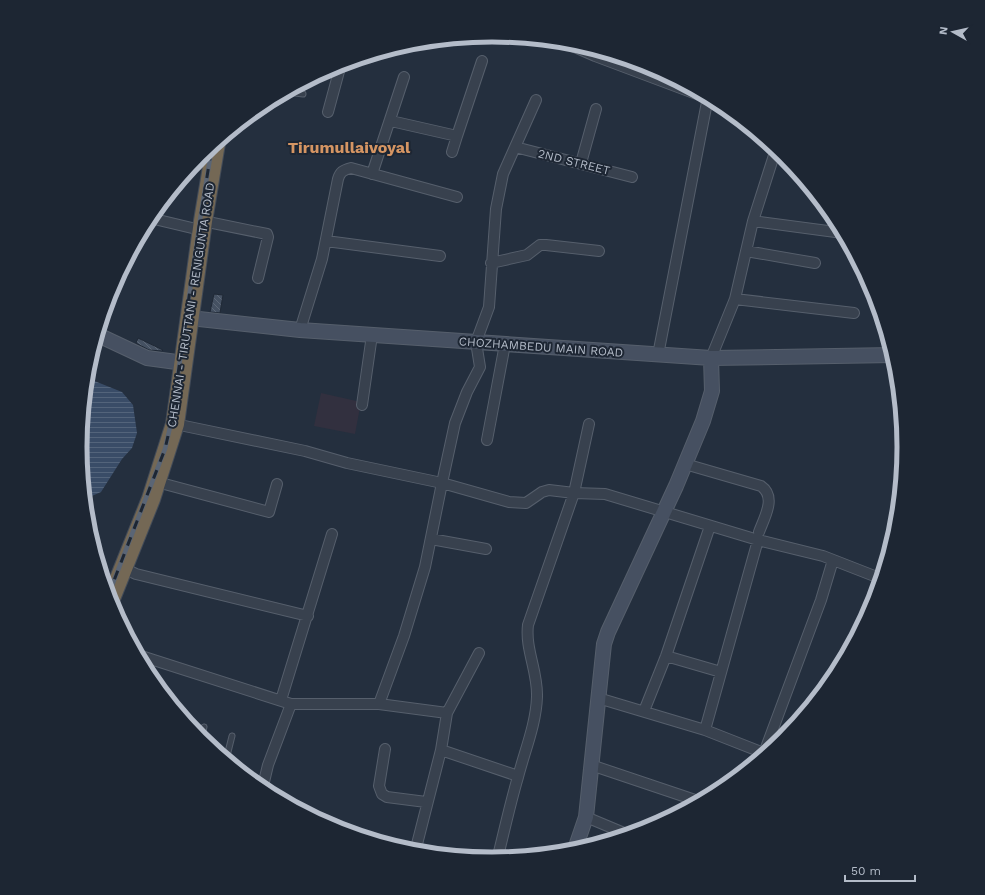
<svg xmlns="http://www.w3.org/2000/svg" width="985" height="895" font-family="'Work Sans',sans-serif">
<defs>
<pattern id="water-rules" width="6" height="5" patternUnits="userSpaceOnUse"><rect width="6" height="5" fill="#394c67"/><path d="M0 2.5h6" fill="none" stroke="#53647b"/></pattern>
<pattern id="building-back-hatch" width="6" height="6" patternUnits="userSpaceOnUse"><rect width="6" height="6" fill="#455162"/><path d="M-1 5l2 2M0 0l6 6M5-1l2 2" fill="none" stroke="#5d6877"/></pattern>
</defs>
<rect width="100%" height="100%" fill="#242f3e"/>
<path fill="#32303f" d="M321,393L361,402L355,434L314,426Z"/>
<path fill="url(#water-rules)" d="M87,378L122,392L133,405L137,433L132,448L122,459L101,492L85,499L80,447Z"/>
<path fill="url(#building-back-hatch)" stroke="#1f2835" d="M214,294L223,295L220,313L210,312Z
M138,338L163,350L162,351L149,350L136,343Z"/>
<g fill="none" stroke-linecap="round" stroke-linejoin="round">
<defs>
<path id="lane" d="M287,92L303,94
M201,740L204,727
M226,760L232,736"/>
<path id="street" d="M563,42L595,56L707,98
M536,100L503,174L496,209L489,307L476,342L480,367L467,392L455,423L442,483L509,502L526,503L542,492L549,490L574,493L605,494L758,540L823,556L882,579
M328,112L341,64
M391,121L457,136L482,61
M515,147L632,177
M452,152L457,136
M200,157L204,158
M581,163L596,109
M372,174L404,77
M150,218L192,228
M203,221L267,234L268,237L258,278
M753,221L843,233
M326,241L440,256
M746,251L815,263
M491,263L527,255L540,245H546L599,251
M735,299L854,313
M300,330L322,259L338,179C340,172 343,170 351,168L457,197
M658,355L708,97
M711,358L735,299L753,221L776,149
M362,405L372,335
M487,440L505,344
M685,464L761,486C777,497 764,518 759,532
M157,482L269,512L277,484
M431,539L486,549
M758,540L705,730L766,754
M123,568L136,574L308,616
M871,609L880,585
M138,655L291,704H379L404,636L425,567L442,483L347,463L305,451L175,424
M666,656L721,672
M598,698L705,730
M281,700L332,534
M379,704L447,713L441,750L415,852
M644,711L666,656L710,526
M447,713L479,653
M385,749L379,786L382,794L387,797L426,802
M441,750L518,776
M764,753L821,600L833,560
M591,765L701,802
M262,790L268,765L291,704
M586,817L629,835
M497,860C504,832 510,804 518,777C525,750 536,724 537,697C538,672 525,649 528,625L574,493L589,424"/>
<path id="secondary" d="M190,318L300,330L711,358L893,355
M98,335L147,358L184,363
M574,852L586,817L604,644L608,632L676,486L703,421L712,391L711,358"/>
<path id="highway" d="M110,601L151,499L175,424L203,221L216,143"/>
</defs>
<use href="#lane" stroke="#565f6c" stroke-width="7"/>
<use href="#street" stroke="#565f6c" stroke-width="12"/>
<use href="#secondary" stroke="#565f6c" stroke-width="16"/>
<use href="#highway" stroke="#434c59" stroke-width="20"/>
<use href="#lane" stroke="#38414e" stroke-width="5"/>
<use href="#street" stroke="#38414e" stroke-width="10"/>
<use href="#secondary" stroke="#465061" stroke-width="14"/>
<use href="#highway" stroke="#746855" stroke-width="18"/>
<defs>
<path id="rail" d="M108,596L165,449L171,423L200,220L212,146"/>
</defs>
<use href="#rail" stroke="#5a6575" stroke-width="4.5"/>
<use href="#rail" stroke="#1d2633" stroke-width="3" stroke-dasharray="9" stroke-linecap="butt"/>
</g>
<g text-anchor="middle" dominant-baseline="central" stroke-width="4" stroke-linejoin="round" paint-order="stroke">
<g font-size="12" fill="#b4bcc9" stroke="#1d2633">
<text transform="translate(574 162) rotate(14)">2ND STREET</text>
<text transform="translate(191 305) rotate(-81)">CHENNAI - TIRUTTANI - RENIGUNTA ROAD</text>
<text transform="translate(541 347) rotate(4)">CHOZHAMBEDU MAIN ROAD</text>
</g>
<g font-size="16" font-weight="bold" fill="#d59563" stroke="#1d2633">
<text x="349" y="147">Tirumullaivoyal</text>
</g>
</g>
<path d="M0 0H985V895H0ZM87 447a405 405 0 1 1 810 0a405 405 0 1 1-810 0Z" fill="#1d2633" fill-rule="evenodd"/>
<path fill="none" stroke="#b4bcc9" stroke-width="5" d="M87 447a405 405 0 1 1 810 0a405 405 0 1 1-810 0Z"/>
<g transform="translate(953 32) rotate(278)" stroke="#1d2633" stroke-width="3" paint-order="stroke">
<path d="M0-3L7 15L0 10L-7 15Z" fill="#b4bcc9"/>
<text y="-6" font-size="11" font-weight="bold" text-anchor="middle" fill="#b4bcc9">N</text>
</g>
<path d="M845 875v6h70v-6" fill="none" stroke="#b4bcc9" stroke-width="2"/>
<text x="851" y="875" font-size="12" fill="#b4bcc9" stroke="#1d2633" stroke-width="3" paint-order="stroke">50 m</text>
</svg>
